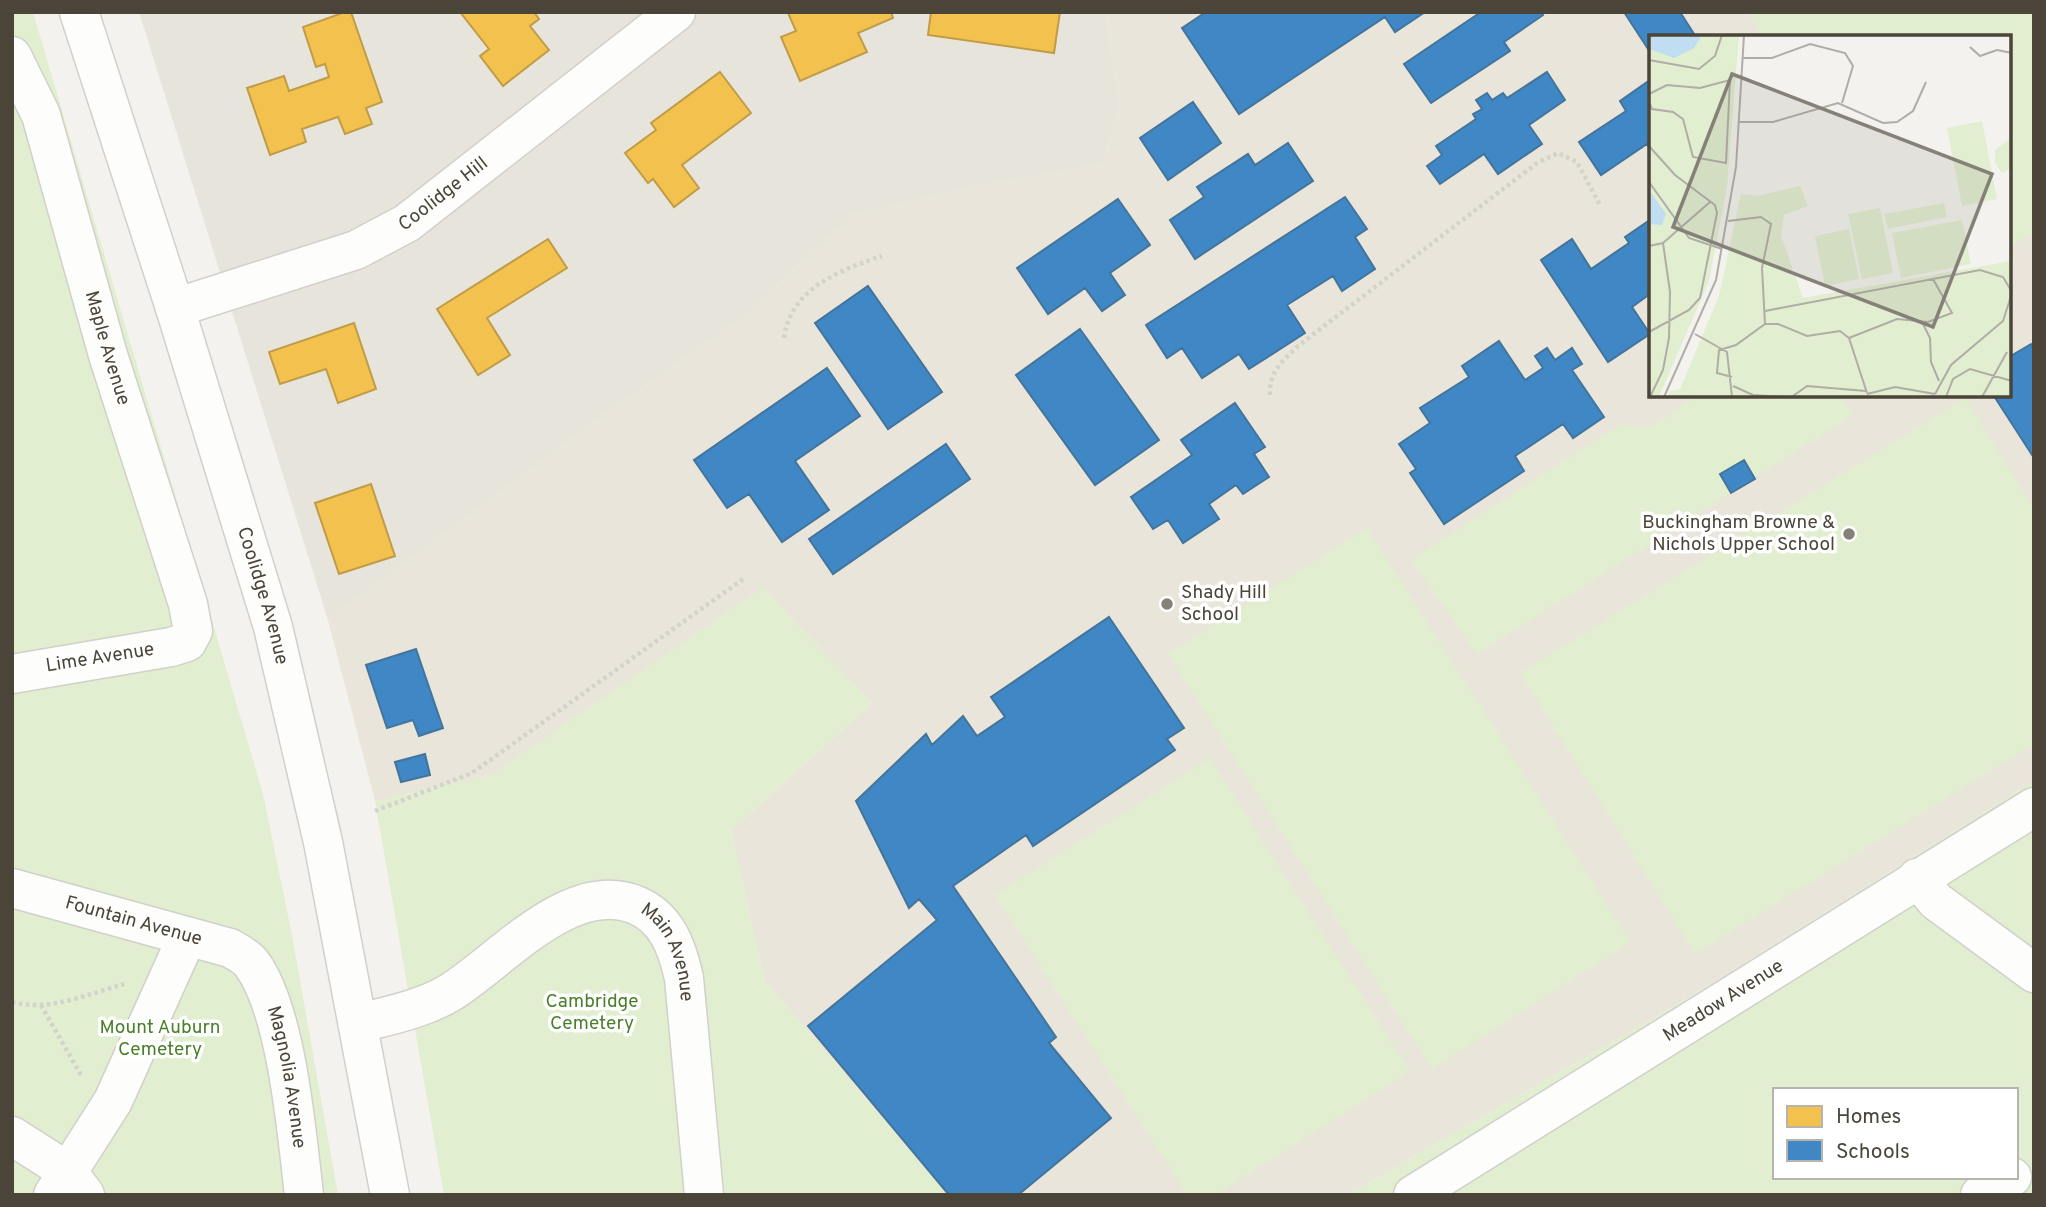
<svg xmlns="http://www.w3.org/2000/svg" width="2046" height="1207" font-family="Overpass,sans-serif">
<rect width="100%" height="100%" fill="#f4f2ee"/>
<path fill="#e7e4dc" d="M139,12H1105L1120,104L1103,164L973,187L852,215L743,318L619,404L328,620Z"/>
<path fill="#eae5da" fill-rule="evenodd" d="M1105,12H2034V781L1700,991L1347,1195H948L765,981L731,831L872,703L763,588L493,774L375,801L328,620L619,404L743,318L852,215L973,187L1103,164L1120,104ZM1650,37H2009V396H1650Z"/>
<path fill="#e1eecf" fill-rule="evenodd" d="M12,12H33L263,794L292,935L338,1195H12Z
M1748,12H2034V232L2009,247V37H1763Z
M1697,396H1840L1853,415L1477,654L1411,560L1620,424L1648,428Z
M1965,398L2034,508V744L1695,954L1520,673Z
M1367,528L1631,942L1432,1069L1168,654Z
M763,587L872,703L731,831L765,981L948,1195H444L375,801L493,774Z
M1210,758L1410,1071L1216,1195H1187L995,895Z
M2034,781V1195H1347L1700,991ZM1775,1090H2016V1177H1775Z"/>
<path fill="#f2c14e" stroke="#c09c48" stroke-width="2" d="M345,12H351L382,102L366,108L372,124L345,134L338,117L302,129L306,142L270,155L247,88L284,76L289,91L329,77L325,64L316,67L303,27Z
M460,12H534L539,19L530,26L549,50L503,86L480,56L489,49Z
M891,12L893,18L858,33L867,52L800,81L781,37L796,31L788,13Z
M931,12H1060L1054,53L928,35Z
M720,72L751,113L682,165L699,188L674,207L653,179L648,183L625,153L656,130L651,123Z
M548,239L567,268L487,318L510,355L478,375L437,309Z
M354,323L376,389L338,403L326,369L280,384L269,352Z
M371,484L395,556L339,574L315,503Z"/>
<path fill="#3f88c5" stroke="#43749b" stroke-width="2" d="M1206,12H1425L1395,32L1385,17L1239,114L1182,28Z
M1481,12H1541L1543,15L1504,42L1510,51L1431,103L1404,64Z
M1624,12H1680L1696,37H1650V52Z
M1547,72L1565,100L1529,125L1542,144L1498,174L1484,154L1440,184L1427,166L1442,155L1436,146L1476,119L1473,114L1482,109L1476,100L1487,93L1492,100L1503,93L1507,98Z
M1650,80V149L1647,144L1601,175L1579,142L1626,111L1620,101Z
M1193,102L1221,143L1168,180L1140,138Z
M1288,143L1313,181L1195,259L1170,220L1204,197L1197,187L1248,154L1255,165Z
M1345,197L1367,229L1355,237L1375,269L1342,291L1333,276L1287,305L1305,333L1249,369L1239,354L1202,378L1182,348L1167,358L1146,325Z
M1118,199L1150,245L1110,273L1125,295L1102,311L1085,288L1048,314L1017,268Z
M1650,220V294L1632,307L1650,334L1608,362L1541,260L1572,239L1591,269L1629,243L1625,237Z
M868,286L942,392L888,429L815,323Z
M1080,329L1159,440L1095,485L1016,375Z
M1499,341L1525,380L1543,368L1535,356L1547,348L1555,360L1572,348L1582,364L1572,370L1604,417L1573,438L1563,424L1515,456L1524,471L1444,524L1410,473L1416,469L1399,444L1430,423L1420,408L1469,377L1462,366Z
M2031,344L2034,349V458L1994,396H2009V357Z
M827,368L860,416L795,461L829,510L782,542L749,494L727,508L694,460Z
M1235,403L1265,447L1254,454L1269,477L1243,494L1236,485L1209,504L1219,519L1183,543L1168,520L1153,529L1131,497L1192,455L1181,440Z
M946,444L970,479L833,574L809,539Z
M1744,460L1755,479L1731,493L1720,474Z
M1109,617L1184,728L1167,739L1175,750L1033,846L1026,835L953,886L1056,1037L1049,1043L1111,1118L1018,1195H949L808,1026L937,920L919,899L909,908L856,801L926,734L932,745L963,716L977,736L1005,717L991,697Z
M416,649L443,728L419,736L413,720L387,728L366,665Z
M425,754L430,775L401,782L395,762Z"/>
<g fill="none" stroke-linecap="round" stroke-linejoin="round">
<defs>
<g id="minor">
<path id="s1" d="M79,12L175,308L273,627L323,842L390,1195"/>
<path id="s2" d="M12,56L41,115L108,355L188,604L193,631L187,642L171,647L12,674"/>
<path id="s3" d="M175,308L356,250L407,223L676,12"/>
<path d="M1917,878L1936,901L2034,973"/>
<path id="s4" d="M12,888L230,948C237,952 247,957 252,964C287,1012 297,1135 304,1195"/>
<path id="s5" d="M360,1023C391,1015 423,1009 451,992C502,960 571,878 636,905C667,918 677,947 684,978L704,1195"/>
<path d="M12,1136L67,1171L85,1195"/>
<path d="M53,1195L113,1101L187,937"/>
<path id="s6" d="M1413,1195L2034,807"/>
<path d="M1980,1195L2012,1177"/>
</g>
</defs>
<use href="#minor" stroke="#d2d0cb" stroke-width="41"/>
<path stroke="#d3d2cc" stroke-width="4.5" stroke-dasharray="3.5 3.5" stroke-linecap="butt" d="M784,338C791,288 840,270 882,256
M1270,395C1269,371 1282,362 1298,346L1537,163L1558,153L1577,162L1600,205
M375,811L472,773L746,577
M12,1002C49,1012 88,994 124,984
M41,1005L82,1077"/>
<use href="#minor" stroke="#fdfdfc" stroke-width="38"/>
</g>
<g fill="#868178" stroke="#fff" stroke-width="2.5">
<circle cx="1849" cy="534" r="7"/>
<circle cx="1167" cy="604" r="7"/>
</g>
<g text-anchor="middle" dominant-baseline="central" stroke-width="7" stroke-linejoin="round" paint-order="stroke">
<g font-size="19" fill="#4b4439" stroke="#fff">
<text stroke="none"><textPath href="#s3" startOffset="294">Coolidge Hill</textPath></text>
<text stroke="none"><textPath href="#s2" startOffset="308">Maple Avenue</textPath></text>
<text stroke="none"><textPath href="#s1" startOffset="612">Coolidge Avenue</textPath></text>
<text transform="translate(100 658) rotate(-9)">Lime Avenue</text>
<text stroke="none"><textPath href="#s4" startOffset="126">Fountain Avenue</textPath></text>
<text stroke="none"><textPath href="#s5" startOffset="371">Main Avenue</textPath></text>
<text stroke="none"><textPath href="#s6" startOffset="366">Meadow Avenue</textPath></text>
<text stroke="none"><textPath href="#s4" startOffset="373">Magnolia Avenue</textPath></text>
</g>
<g font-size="19" fill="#4b4439" stroke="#fff" text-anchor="end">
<text x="1835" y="523">Buckingham Browne &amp;<tspan x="1835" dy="22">Nichols Upper School</tspan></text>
<text x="1181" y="593" text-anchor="start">Shady Hill<tspan x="1181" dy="22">School</tspan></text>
</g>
<g font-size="19" fill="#4a7f2a" stroke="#fff">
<text x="592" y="1002">Cambridge<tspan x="592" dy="22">Cemetery</tspan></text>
<text x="160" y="1028">Mount Auburn<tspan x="160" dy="22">Cemetery</tspan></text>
</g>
</g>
<g transform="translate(1649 35)">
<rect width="362" height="362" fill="#f4f2ee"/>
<path d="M0,0H90L78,153L60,246L10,362H0ZM333,86L348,164L313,171L298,93ZM362,103V133L353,138L346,128V115ZM151,151L159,171L135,180L132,201L154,263L362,226V362H19L21,356L31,354L70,261L92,159L108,161ZM295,168L298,182L239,194L235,179ZM231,173L244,238L213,244L199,179ZM313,185L322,229L252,243L243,198ZM200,194L210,244L176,251L166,201Z" fill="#e1eecf"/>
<path d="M0,0H51V3L45,13L25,23L0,14ZM0,155L17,179L13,190L0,189Z" fill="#c0ddf1"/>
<path fill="none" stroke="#b0aca6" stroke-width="2" d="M321,12L331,21L348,15L363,18M94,23H123L161,9L196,18L204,31L193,68M0,25L50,34L66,21L73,0M0,59L18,50L51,53L81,45L77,128L44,122L34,84L24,77L3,74L0,67M90,87H124L189,68L234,88L248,87L264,76L277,47M0,111L26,140L66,170L68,178L51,263L40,275L0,297M0,147L40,203L73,214M79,186L112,182L122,189L113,233L116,289M0,211L14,208L61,167M116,276L331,235L354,242L363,257M273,287L281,303L282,327L290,346M46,299L78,317L83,362M200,303L248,284L279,287L303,278L284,244M200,303L218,358M83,342L68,338L70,315L87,310L116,289H129L158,301L191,296L200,303M84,351L104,360L135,362M218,359L246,352L286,359M286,359L302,330L354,286L363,258M144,361L158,351L217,356M1,362L14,335L20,303L21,257L14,208M15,362L67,245L87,132L95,0M297,362L304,344L321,334L363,346M333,362L358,317"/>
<path fill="#868178" fill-opacity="0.15" stroke="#868178" stroke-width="3.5" d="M83,39L343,139L284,292L24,192Z"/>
<rect width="362" height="362" fill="none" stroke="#4b4439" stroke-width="3.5"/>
</g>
<rect width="2046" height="1207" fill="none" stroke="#4b4439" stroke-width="28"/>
<rect x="1773" y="1088" width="245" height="91" fill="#ffffff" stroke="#b7b4b0" stroke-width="2"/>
<rect x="1787" y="1106" width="35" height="21" fill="#f2c14e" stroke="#b7b4b0" stroke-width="2"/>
<text x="1836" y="1123" font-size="21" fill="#4b4439">Homes</text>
<rect x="1787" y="1140" width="35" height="21" fill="#3f88c5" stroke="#b7b4b0" stroke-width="2"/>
<text x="1836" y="1158" font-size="21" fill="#4b4439">Schools</text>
</svg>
